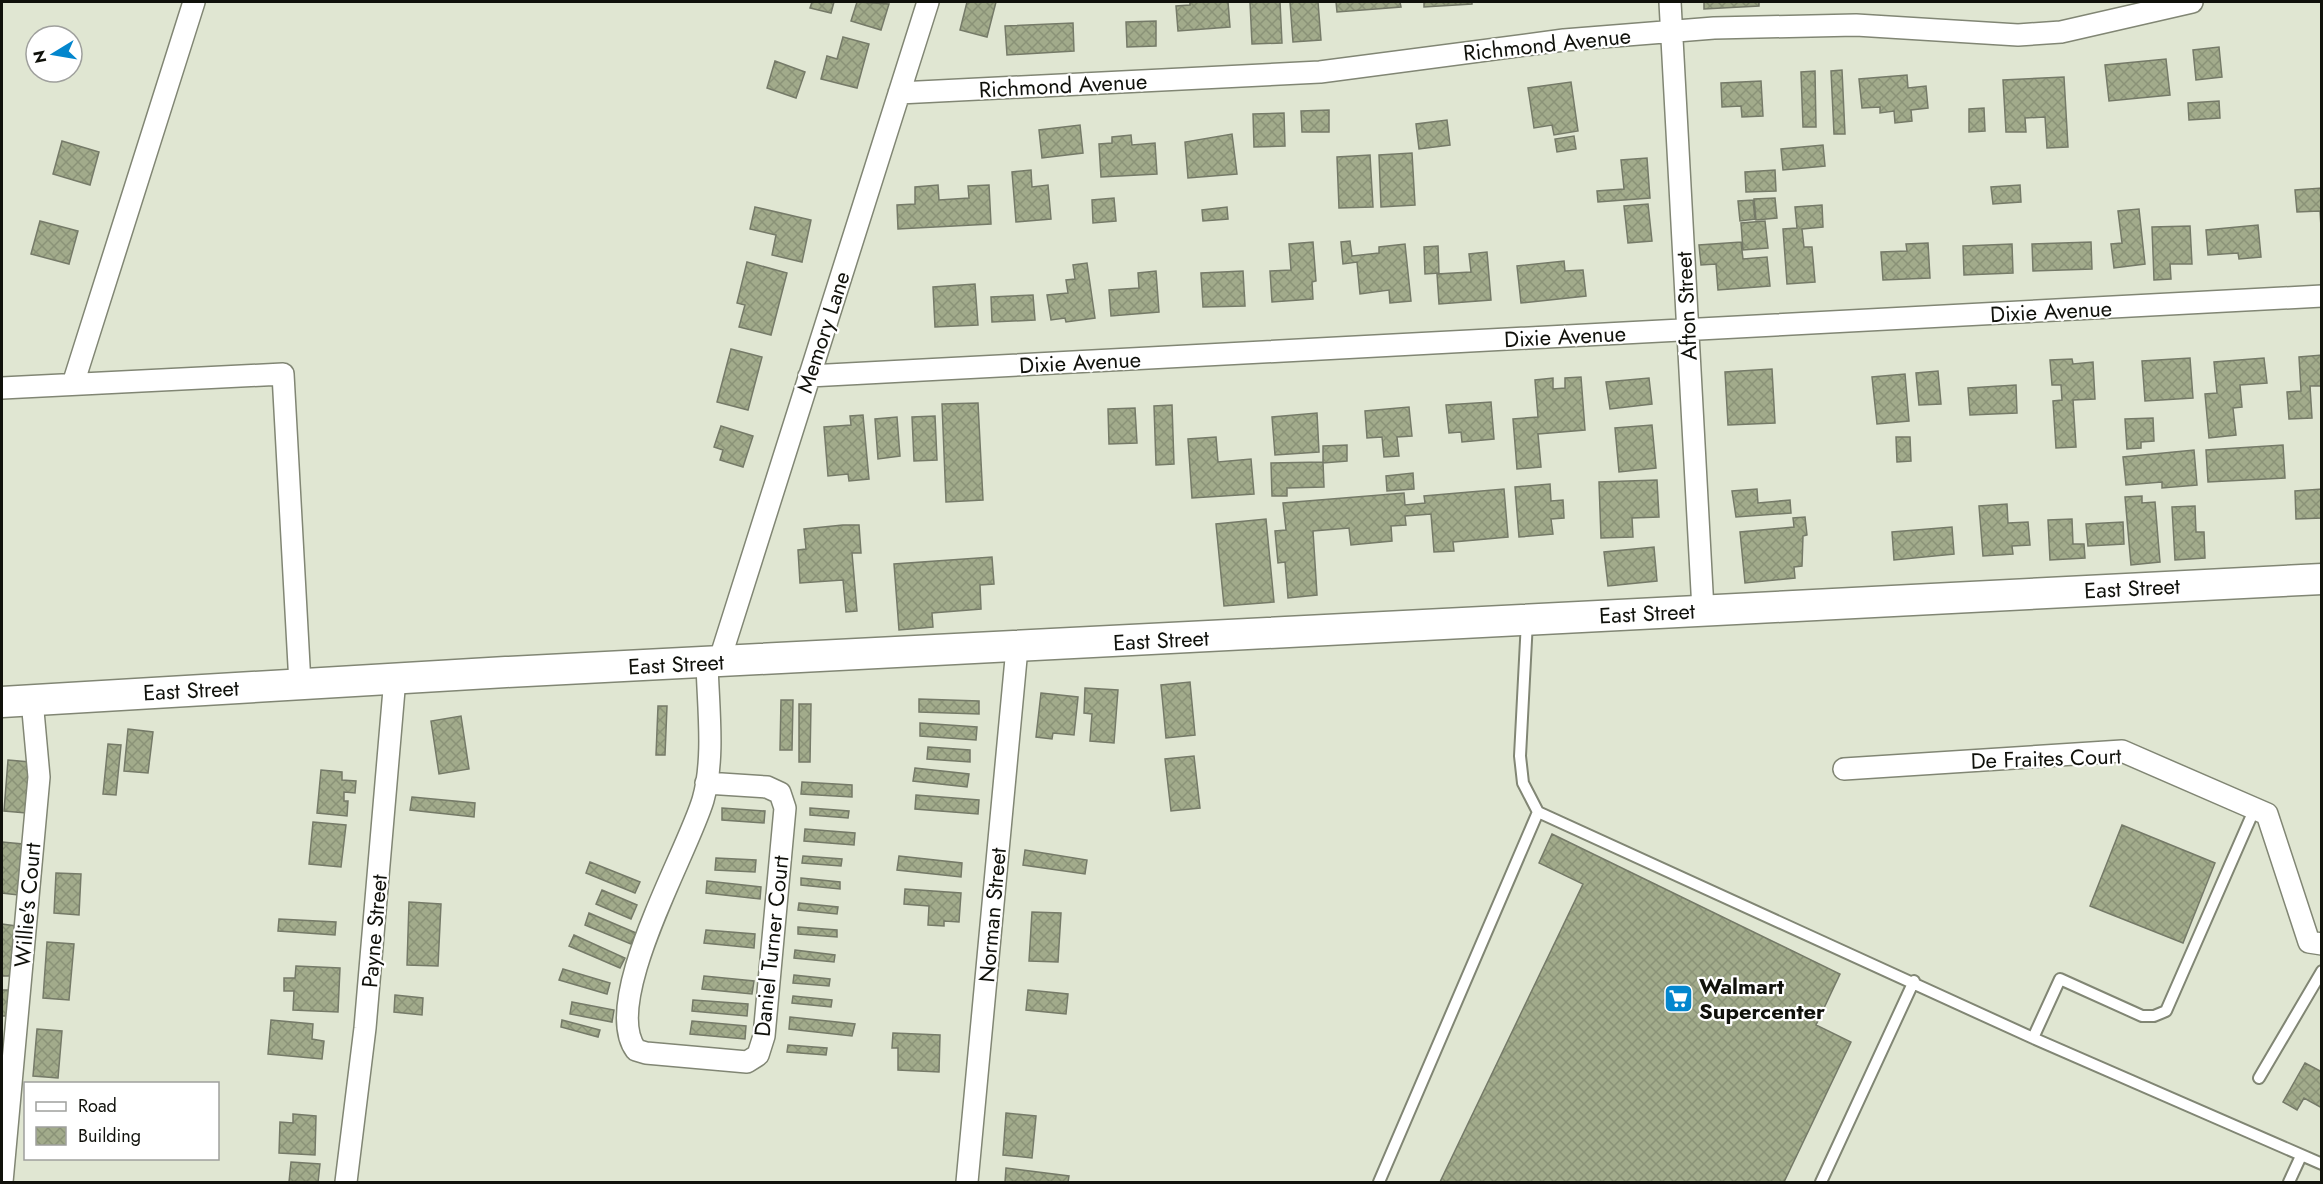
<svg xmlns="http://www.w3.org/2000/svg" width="2323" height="1184" font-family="Jost,sans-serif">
<defs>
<pattern id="building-cross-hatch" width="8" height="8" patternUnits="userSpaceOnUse" patternTransform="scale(1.5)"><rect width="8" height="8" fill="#a2ab8b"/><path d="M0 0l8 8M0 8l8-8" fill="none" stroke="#8a9277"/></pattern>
</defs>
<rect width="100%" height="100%" fill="#e0e6d2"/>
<path fill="url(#building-cross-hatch)" stroke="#757a68" stroke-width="1.5" d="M812,2H834L831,13L810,8Z
M857,2L889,4L881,30L851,21Z
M967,2H996L987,37L960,30Z
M1190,2H1228L1230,27L1178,31L1176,6L1190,5Z
M1250,2H1280L1282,43L1252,44Z
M1290,2H1318L1321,40L1293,42Z
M1336,2H1400L1401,7L1337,12Z
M1424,2H1472V4L1424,7Z
M1704,2H1759V6L1704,9Z
M1156,21V46L1127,47L1126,22Z
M1073,23L1074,51L1007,55L1005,26Z
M843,37L869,44L857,88L821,79L827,56L837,59Z
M2219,47L2222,77L2196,80L2193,50Z
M2166,59L2170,95L2109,101L2105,65Z
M775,61L805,72L796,98L767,88Z
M1842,70L1845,134H1834L1831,71Z
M1815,71L1816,127H1803L1801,72Z
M1907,75L1908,88L1926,86L1928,108L1911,110L1912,121L1895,123L1894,111L1880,113V107L1862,108L1859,79Z
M2064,77L2068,147L2047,148L2045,117L2025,118L2026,132H2006L2003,80Z
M1761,81L1763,116L1742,117L1741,106L1722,107L1721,83Z
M1571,82L1578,131L1554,135L1552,125L1534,128L1528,88Z
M2219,101L2220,118L2189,120L2188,103Z
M1984,108L1985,131L1969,132V109Z
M1329,110V132H1302L1301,111Z
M1284,113L1285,146L1254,147L1253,114Z
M1447,120L1450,145L1419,149L1416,124Z
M1080,125L1083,153L1042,158L1039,130Z
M1232,134L1237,174L1188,178L1185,142Z
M1131,135L1132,145L1155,143L1157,174L1101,177L1099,144L1112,143V137Z
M1574,136L1576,149L1557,152L1555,139Z
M62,141L99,152L90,185L53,174Z
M1823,145L1825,166L1783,170L1781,149Z
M1412,153L1415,205L1381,207L1379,155Z
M1370,155L1373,207L1339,208L1337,157Z
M1647,158L1650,198L1598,202L1597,191L1624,189L1621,160Z
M1031,170L1032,187L1048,185L1051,219L1016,222L1012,172Z
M1775,170L1776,191L1746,192L1745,172Z
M938,185L939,200L969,198L968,186L989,185L991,224L898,229L897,205L915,204V187Z
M2020,185L2021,202L1993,204L1991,187Z
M2322,188V227H2321L2320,211L2297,212L2295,190Z
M1114,198L1116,221L1093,223L1092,200Z
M1775,198L1777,218L1756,220L1754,199Z
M1753,200L1755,219L1740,221L1738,201Z
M1648,204L1652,241L1628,243L1624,206Z
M1822,205L1823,227L1802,229L1804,247H1812L1815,282L1787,284L1783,229L1797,228L1795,207Z
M755,207L811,220L802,262L772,255L776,235L750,229Z
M1227,207L1228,219L1203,221L1202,210Z
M2139,209L2145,264L2114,268L2111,244L2122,243L2118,211Z
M40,221L78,231L69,264L31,254Z
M1765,221L1768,248L1743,250L1741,223Z
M2258,225L2261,257L2239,259L2238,253L2208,255L2206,230Z
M2190,226L2192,264H2170L2171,279L2154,280L2152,227Z
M1350,241L1352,256L1379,253V247L1405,244L1411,301L1390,303L1389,290L1360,294L1357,262L1343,264L1341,242Z
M1313,242L1316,281L1312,282L1313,299L1272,302L1270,271L1291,270L1289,244Z
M1741,242L1743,259L1767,257L1770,286L1718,290L1716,264L1701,265L1699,245Z
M2091,242L2092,269L2033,271L2032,244Z
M1928,243L1930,278L1883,280L1881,252L1907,251L1906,244Z
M2012,244L2013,273L1964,275L1963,246Z
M1438,246L1439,273L1425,274L1424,247Z
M1487,252L1491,300L1439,304L1437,274L1471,272L1469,254Z
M1564,261L1565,271L1583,270L1586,296L1521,303L1517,266Z
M747,262L787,273L771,335L739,327L745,305L737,303Z
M1087,263L1095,318L1066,322L1065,318L1051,320L1047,295L1068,293L1066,280L1075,279L1073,265Z
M1156,271L1159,312L1111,316L1109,290L1139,288L1138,273Z
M1243,271L1245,306L1203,307L1201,273Z
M975,284L978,325L935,327L933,287Z
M1033,295L1035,320L992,322L991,297Z
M731,349L762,357L748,410L717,402Z
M2322,355V386H2310L2312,418L2289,419L2287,392L2301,391L2299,357Z
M2190,358L2193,398L2145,401L2142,361Z
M2264,358L2267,383L2240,385L2242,407L2233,408L2236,435L2209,438L2205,394L2217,393L2214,362Z
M2072,359L2073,364L2093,362L2095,399L2073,400L2076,447L2056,448L2053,401L2062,400L2061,385H2052L2050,360Z
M1772,369L1775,423L1728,425L1725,372Z
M1938,371L1941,404L1919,405L1916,373Z
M1905,374L1909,421L1877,424L1872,377Z
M1581,377L1585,430L1538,434L1541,467L1517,469L1513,419L1538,417L1535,380L1553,378V389L1565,388V378Z
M1649,378L1652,404L1610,409L1606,382Z
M2016,385L2017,413L1970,415L1968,388Z
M1491,402L1494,439L1462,442L1461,432L1449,433L1446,405Z
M978,403L983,500L946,502L942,404Z
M1172,405L1174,464L1156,465L1154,406Z
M1409,407L1412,436L1397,437L1399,456L1384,457L1382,437L1367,438L1365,411Z
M1135,408L1137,443L1109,444L1108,409Z
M1317,413L1319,452L1275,455L1272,417Z
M863,415L869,479L849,481L848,474L828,476L824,427L851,425L850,416Z
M935,416L937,460L914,461L912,417Z
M897,417L900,456L878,459L875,419Z
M2153,418L2154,441L2141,442V448L2127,449L2125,419Z
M1652,425L1656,468L1619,472L1615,428Z
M721,426L753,436L743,467L720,460L723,450L714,447Z
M1216,437L1218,462L1251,459L1254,494L1192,498L1188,439Z
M1896,437H1910L1911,461L1897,462Z
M1347,445V461L1323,463V446Z
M2283,445L2285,478L2208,482L2206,450Z
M2194,450L2197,485L2162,488V482L2126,485L2123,457Z
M1323,462L1324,487L1287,488V496H1272L1271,463Z
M1413,473L1414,489L1387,491L1386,476Z
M1657,480L1659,517L1632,518L1633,537L1601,538L1599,482Z
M1550,484L1551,501L1563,500L1564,518L1551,519L1553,534L1519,537L1515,487Z
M1504,489L1508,537L1453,542L1454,551L1434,552L1431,514L1405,516L1406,525L1391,526L1392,541L1351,545L1349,528L1313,531L1317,595L1288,598L1285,562L1278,563L1275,531L1286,530L1283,503L1404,493L1405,505L1425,503L1424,496Z
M1757,489L1758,503L1790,500L1791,513L1736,517L1732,491Z
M2322,489V518L2296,519L2295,491Z
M2142,496V503L2155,502L2160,562L2131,565L2125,497Z
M2007,504L2008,523L2028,522L2030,545L2012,546L2013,554L1983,556L1979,506Z
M2195,506L2196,532H2204L2205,558L2175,560L2172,507Z
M1805,517L1807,535L1803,536L1802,566L1794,567L1795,578L1745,583L1740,532L1794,527L1793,518Z
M1266,519L1274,602L1224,606L1216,524Z
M2072,519L2073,544H2084L2085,558L2050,560L2048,520Z
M2123,522L2124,544L2088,546L2086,524Z
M843,525H859L861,553H852L857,611L846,612L843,580L800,583L798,550L806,549L804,529Z
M1952,527L1954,554L1894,560L1892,532Z
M1654,547L1657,581L1608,586L1604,552Z
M992,557L994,584L980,585L981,609L932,613L933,627L899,630L894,564Z
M1190,682L1195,735L1166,738L1161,685Z
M1085,688L1118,690L1114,743L1090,741L1092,714L1084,713Z
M1041,693L1078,697L1074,735L1053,733L1052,739L1036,737Z
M919,699L979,701V714L919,712Z
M781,700H793L792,750H780Z
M799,704H811L810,762H799Z
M658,706H667L665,755H656Z
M461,716L469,769L439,774L431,721Z
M920,723L977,727L976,740L920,736Z
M128,729L153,732L148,773L124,771Z
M108,744L121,745L116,795L103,794Z
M928,747L970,750V762L927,759Z
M1194,756L1200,808L1171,811L1165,759Z
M8,760L30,762L26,813L4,811Z
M915,768L969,774L967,787L913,781Z
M321,770L342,772V780L356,781L355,793L344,792V801H348L347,816L317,813Z
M802,782L852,785V797L801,794Z
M916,795L979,800L978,814L915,809Z
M412,797L475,803L474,817L410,810Z
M722,808L765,811L764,823L722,820Z
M810,808L849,811L848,818L810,815Z
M313,822L346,825L341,867L309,864Z
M2122,825L2215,863L2183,943L2090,906Z
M805,829L855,833L854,845L804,841Z
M1552,834L1840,974L1816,1025L1851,1042L1784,1182H1440L1583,884L1539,863Z
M2,842L23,844L18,895L2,893Z
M1025,850L1087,860L1085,874L1023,865Z
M803,856L842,859L841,866L802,863Z
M899,856L962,863L961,877L897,870Z
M716,858L756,860L755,872L715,870Z
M590,862L640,882L635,893L586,873Z
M56,873L81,874L79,915L54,913Z
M801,878L840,882V889L801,885Z
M707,881L761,887L760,899L706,893Z
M905,889L961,893L959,922L944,921V926L928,925L929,906L904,904Z
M602,890L637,905L631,919L596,904Z
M409,902L441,904L438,966L407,965Z
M799,903L838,907L837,914L798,910Z
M1032,912L1061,913L1058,962L1029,961Z
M589,913L636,933L631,944L585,925Z
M279,919L336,922L335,935L278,931Z
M2,924L16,926L12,976H2Z
M798,927L837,930V937L798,934Z
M706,930L755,934L754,948L704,943Z
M574,935L625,958L620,968L569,946Z
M47,942L74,944L69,1000L43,998Z
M795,950L835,955L834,962L794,958Z
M296,966L340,968L338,1012L293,1010L294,991H284V978H295Z
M563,969L610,983L607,994L559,980Z
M794,975L830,979L829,986L793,983Z
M704,976L754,981L752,994L702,989Z
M2,990H10V1016H2Z
M1028,990L1068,994L1066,1014L1026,1010Z
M395,995L423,998L422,1015L394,1012Z
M793,996L832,1000L831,1007L792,1003Z
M693,1000L748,1004L747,1016L692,1011Z
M572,1002L614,1010L612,1022L570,1014Z
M790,1017L855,1024L852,1036L789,1029Z
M271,1020L313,1024L312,1039L324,1041L322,1059L268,1054Z
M562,1020L600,1030L598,1037L561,1027Z
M692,1021L746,1026L745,1039L690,1034Z
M37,1029L62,1031L58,1078L33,1076Z
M893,1033L940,1035L939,1072L898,1070V1048H892Z
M788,1045L827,1048L826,1055L787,1052Z
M2305,1063L2322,1072V1108L2304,1098L2297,1110L2283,1102Z
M1006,1113L1036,1116L1032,1158L1003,1155Z
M293,1114L316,1116L315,1155L279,1153L280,1122L293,1123Z
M291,1162L320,1164L318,1182H289Z
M1006,1168L1069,1176L1068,1182H1005Z"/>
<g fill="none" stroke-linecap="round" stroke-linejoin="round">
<defs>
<path id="lane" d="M1527,621L1520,756L1523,783L1538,812
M2033,1038L2060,979L2142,1016H2154L2166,1011L2255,808
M2259,1078L2322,971
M1379,1182L1538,812L2033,1038L2322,1164
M1821,1182L1914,981
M2289,1182L2301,1156"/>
<path id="street" d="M1670,2L1703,610
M899,93L1320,72L1564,40L1714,28L1856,25L2018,35L2061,32L2192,2
M809,376L2322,296
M73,384L194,2
M2,388L283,374L300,684
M719,662L928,2
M1844,769L2122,751L2267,814L2309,942L2322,944
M706,783L767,787L780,793L785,808L764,1036L758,1055L747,1062L646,1053L636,1050C600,1002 687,854 703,800C715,758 708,706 707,663
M2,1182L39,777L32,700
M346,1182L365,1028L395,678
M967,1182L1017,648"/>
<path id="secondary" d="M2,702L506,672L2322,579"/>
</defs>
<use href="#lane" stroke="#818674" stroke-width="14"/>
<use href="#street" stroke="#818674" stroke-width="24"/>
<use href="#secondary" stroke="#818674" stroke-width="33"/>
<use href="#lane" stroke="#fff" stroke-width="10"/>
<use href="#street" stroke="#fff" stroke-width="21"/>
<use href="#secondary" stroke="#fff" stroke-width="30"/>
</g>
<defs>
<symbol id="supermarket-square" viewBox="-11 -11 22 22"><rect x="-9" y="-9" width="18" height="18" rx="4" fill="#0386cd" stroke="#fff"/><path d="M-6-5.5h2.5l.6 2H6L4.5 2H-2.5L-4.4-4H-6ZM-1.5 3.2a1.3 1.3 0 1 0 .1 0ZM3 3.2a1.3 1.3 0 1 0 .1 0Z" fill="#fff"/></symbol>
</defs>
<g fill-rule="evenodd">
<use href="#supermarket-square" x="1662" y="982" width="33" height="33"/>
</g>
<g text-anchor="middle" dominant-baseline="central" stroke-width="4.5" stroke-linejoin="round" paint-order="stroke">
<g font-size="22" fill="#10110b" stroke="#fff">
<text transform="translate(1547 44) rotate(-6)">Richmond Avenue</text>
<text transform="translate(1063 85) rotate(-3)">Richmond Avenue</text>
<text transform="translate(1686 306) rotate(-93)">Afton Street</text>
<text transform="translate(2051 311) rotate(-3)">Dixie Avenue</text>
<text transform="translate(823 332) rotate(-72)">Memory Lane</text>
<text transform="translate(1565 336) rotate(-3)">Dixie Avenue</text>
<text transform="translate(1080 362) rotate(-3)">Dixie Avenue</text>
<text transform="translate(2132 588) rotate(-3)">East Street</text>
<text transform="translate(1647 613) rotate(-3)">East Street</text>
<text transform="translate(1161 640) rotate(-3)">East Street</text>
<text transform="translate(676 664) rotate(-3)">East Street</text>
<text transform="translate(191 690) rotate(-3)">East Street</text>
<text transform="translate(2046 758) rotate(-2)">De Fraites Court</text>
<text transform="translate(27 905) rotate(-85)">Willie's Court</text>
<text transform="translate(992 915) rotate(-85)">Norman Street</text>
<text transform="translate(374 931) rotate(-85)">Payne Street</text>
<text transform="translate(771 946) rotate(-84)">Daniel Turner Court</text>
</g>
<g font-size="22" font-weight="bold" fill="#10110b" stroke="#fff" text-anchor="start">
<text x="1699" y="986">Walmart<tspan x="1699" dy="25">Supercenter</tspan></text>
</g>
</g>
<rect width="2323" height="1184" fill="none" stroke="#10110b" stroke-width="6"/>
<rect x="24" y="1082" width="195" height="78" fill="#ffffff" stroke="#9fa09d" stroke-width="1.5"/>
<rect x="36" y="1102" width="30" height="9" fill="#ffffff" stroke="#9fa09d" stroke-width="1.5"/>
<text x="78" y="1112" font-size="18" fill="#10110b">Road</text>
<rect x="36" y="1127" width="30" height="18" fill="url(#building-cross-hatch)" stroke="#9fa09d" stroke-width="1.5"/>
<text x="78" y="1142" font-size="18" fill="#10110b">Building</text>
<g transform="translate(54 54) rotate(259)"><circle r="28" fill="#ffffff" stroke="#9fa09d" stroke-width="1.5"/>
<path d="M0-4.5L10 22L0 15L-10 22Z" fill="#0386cd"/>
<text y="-9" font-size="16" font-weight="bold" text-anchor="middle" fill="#10110b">N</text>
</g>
</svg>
